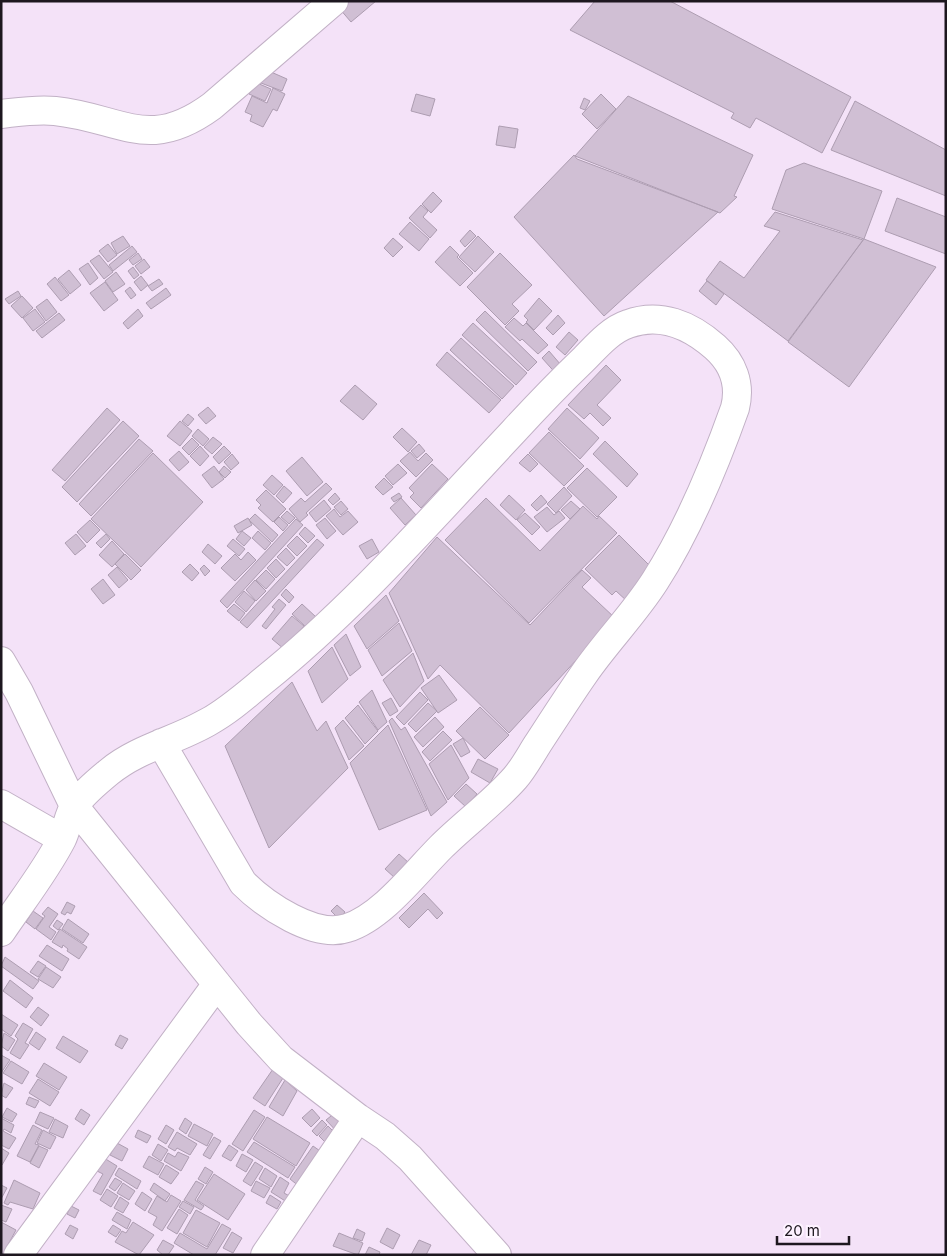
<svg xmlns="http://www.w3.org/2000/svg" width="947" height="1256" font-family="Inter,sans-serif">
<rect width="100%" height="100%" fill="#f4e2f8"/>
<path fill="#d0bfd4" stroke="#ad9db1" d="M347,1H376L351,22L339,8Z
M595,1H670L851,97L822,153L756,118L750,128L731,118L734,113L570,30Z
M271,72L287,79L282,91L261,83Z
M257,83L271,89L265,101L249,94Z
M273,88L285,94L277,111L273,109L263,127L250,121L252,115L245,112L252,96L267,103Z
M416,94L435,99L430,116L411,111Z
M601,94L616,109L597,129L582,114Z
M628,96L753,155L734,196L737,197L720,213L575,156Z
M584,98L590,101L585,110L580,108Z
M855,101L946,150V196L831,150Z
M499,126L518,129L515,148L496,145Z
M574,155L577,159L718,212L604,316L514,217Z
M804,163L882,191L864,239L772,209L786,170Z
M433,192L442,201L431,213L422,204Z
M897,198L946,217V254L885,231Z
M421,205L428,211L423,217L437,230L430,238L409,218Z
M775,212L863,240L788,341L706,280L720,261L744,278L780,231L764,226Z
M410,222L429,239L419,251L399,234Z
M470,230L476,236L465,247L460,241Z
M123,236L130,246L117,254L111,243Z
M478,236L494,252L475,272L459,257Z
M393,238L403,247L393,257L384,248Z
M864,239L936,267L849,387L788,342Z
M108,244L117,255L108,262L99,251Z
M132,246L137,252L113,271L109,265Z
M450,246L459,255L457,257L473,273L460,286L435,262Z
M138,253L142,259L133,265L129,260Z
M500,253L532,285L512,304L519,311L505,325L467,287Z
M99,255L113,272L104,279L90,261Z
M144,259L150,267L141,274L135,266Z
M88,263L98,278L90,285L79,269Z
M133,267L139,275L134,279L128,271Z
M69,270L81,285L70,294L58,279Z
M116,272L125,284L113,292L105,281Z
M141,276L148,285L141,291L134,282Z
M55,277L69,295L61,301L47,284Z
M159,279L163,284L152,291L148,286Z
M707,281L724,294L716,305L699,291Z
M105,282L118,300L104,311L90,293Z
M130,287L136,295L131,299L125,291Z
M166,288L171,295L151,309L146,303Z
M18,291L21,296L9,304L5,299Z
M22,296L33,308L22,318L11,306Z
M539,298L552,311L534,330L526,322L528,320L524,316Z
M47,299L57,312L46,321L36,307Z
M35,309L45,322L33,331L23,318Z
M138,309L143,316L128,329L123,323Z
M485,311L537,362L528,371L476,320Z
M59,313L65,320L42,338L36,331Z
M558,315L565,323L553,335L546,328Z
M514,318L523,326L526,323L548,345L538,354L522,339L520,341L505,327Z
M473,323L527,373L516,385L462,335Z
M569,332L578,340L565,355L556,347Z
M461,338L514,386L502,399L450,350Z
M549,351L561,365L559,377L542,358Z
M447,352L501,400L489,413L436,365Z
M606,365L621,380L597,405L611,418L603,426L590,413L584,419L568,405Z
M355,385L377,404L363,420L340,401Z
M208,407L216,416L206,424L198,415Z
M107,408L120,420L65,481L52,470Z
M567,408L599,438L580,459L548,429Z
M188,414L194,419L188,426L182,421Z
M123,421L139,436L77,502L62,487Z
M180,421L192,431L180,446L167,436Z
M402,428L417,442L408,452L393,437Z
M198,429L209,439L203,446L192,436Z
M549,432L584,466L564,486L529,453Z
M213,437L222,444L212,454L204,447Z
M192,438L199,445L189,455L182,448Z
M139,439L153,451L91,516L79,504Z
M605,441L638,474L627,487L593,454Z
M419,444L425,451L417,458L411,451Z
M200,446L209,456L200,466L190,456Z
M224,446L231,453L219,464L213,457Z
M179,451L189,462L179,471L169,460Z
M410,452L418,461L426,453L433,460L416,477L400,461Z
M153,453L203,502L141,567L91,519Z
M232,454L239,463L231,470L224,462Z
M528,454L538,464L530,472L519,463Z
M302,457L323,482L307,496L286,471Z
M398,464L407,473L393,485L385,476Z
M432,464L448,479L421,508L410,497L414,493L409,488Z
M214,466L224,479L212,488L202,475Z
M224,466L231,472L225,478L219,472Z
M587,468L617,497L597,517L567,488Z
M272,475L283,485L274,495L263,485Z
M384,478L393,487L383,495L375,487Z
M326,483L332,489L306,513L308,515L300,522L289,509L301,498L305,502Z
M284,486L292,493L283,503L276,496Z
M564,487L572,496L556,513L547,504Z
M266,490L286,509L273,522L258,508L261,505L256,500Z
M335,493L340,499L333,505L328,500Z
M399,493L402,497L394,502L391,498Z
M509,495L525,510L516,520L500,505Z
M541,495L547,502L537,511L531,505Z
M401,498L416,515L405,525L390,508Z
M486,498L540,551L583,506L597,519L599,516L617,533L529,623L445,540Z
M324,500L331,509L316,522L309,513Z
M341,501L348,509L341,515L334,507Z
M571,501L580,509L570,519L561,510Z
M547,507L554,515L559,511L565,518L547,532L534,517Z
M334,509L340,517L348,511L358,522L343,535L326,516Z
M287,511L295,518L289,524L281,517Z
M525,513L540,527L532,535L517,520Z
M255,514L278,535L272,542L249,520Z
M279,517L288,525L283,531L274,522Z
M248,518L252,525L238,533L234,526Z
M325,518L336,531L327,539L316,525Z
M296,519L303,525L227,608L220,601Z
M90,520L100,530L87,543L77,532Z
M305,527L315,536L308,543L299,534Z
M242,531L251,538L244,546L236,539Z
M258,531L271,543L265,550L252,538Z
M76,534L86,546L75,555L65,543Z
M106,534L110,539L101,548L96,543Z
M619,535L657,573L628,602L616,591L612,595L585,569Z
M297,536L307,546L297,556L287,546Z
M437,537L530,625L582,570L591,578L582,587L615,618L509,733L440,665L428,679L389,593Z
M233,539L245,549L239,556L227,546Z
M317,539L324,545L247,628L240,622Z
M372,539L379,552L367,559L359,546Z
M112,541L124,554L112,567L99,555Z
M208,544L222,556L215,564L202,552Z
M286,548L295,558L287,566L277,557Z
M248,552L256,560L235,581L221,568L235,554L241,560Z
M125,554L141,570L131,580L115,564Z
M276,559L285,569L276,578L267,568Z
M190,564L199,573L192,581L182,572Z
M204,565L210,571L205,576L200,569Z
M117,567L128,580L119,588L108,575Z
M266,570L275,579L266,589L256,580Z
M103,579L115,595L103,604L91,589Z
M255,580L266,591L256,601L246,590Z
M286,589L294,597L289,603L281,595Z
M244,591L255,601L246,612L235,602Z
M386,595L399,621L367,649L354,626Z
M279,599L286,605L266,629L262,626L275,609L272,607Z
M234,604L245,613L239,621L227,611Z
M302,604L316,617L306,627L292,614Z
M292,616L304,626L284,649L272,639Z
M399,623L412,651L382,676L368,650Z
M346,634L361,667L350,676L334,645Z
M332,647L348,679L322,703L308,671Z
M413,653L424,681L400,707L383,680Z
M439,675L457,700L438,713L421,688Z
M292,682L317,731L326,721L348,768L269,848L225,746Z
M372,690L387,722L378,730L359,702Z
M420,692L428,700L404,725L396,717Z
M391,698L398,711L390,716L382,703Z
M428,703L437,711L416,732L408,724Z
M358,705L378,731L365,744L345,718Z
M480,707L509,735L485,759L456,731Z
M435,717L444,727L423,747L414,737Z
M392,718L401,730L405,727L447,802L431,816L389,721Z
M343,720L364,746L349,760L335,728Z
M388,725L427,810L379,830L350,763Z
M443,731L452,740L430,761L422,752Z
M463,738L470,752L461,757L453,744Z
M451,745L469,778L448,800L429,764Z
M478,759L498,769L490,783L471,772Z
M466,784L477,794L466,807L454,796Z
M399,854L409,863L395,878L385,869Z
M424,893L443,913L437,919L428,909L409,928L399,918Z
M67,902L75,906L71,914L67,912L65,915L61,913Z
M337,905L345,912L339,919L331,911Z
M48,907L58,914L49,927L56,932L51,940L36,929L45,916L42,914Z
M33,911L43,918L35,929L26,922Z
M68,919L89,934L83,943L62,929Z
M57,920L63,924L58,930L53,926Z
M60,929L87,947L79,959L67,951L68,949L63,945L62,948L52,942Z
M47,945L69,959L62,971L39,956Z
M5,957L39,981L33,989L1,966Z
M38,961L46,966L38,977L30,972Z
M46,967L61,977L53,988L38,979Z
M10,980L33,998L26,1008L3,991Z
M38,1007L49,1015L41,1026L30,1017Z
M1,1014L18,1025L11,1036L1,1029Z
M23,1023L33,1029L25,1043L29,1045L20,1059L10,1053L18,1039L15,1036Z
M36,1032L46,1039L39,1050L29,1043Z
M4,1033L15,1040L8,1051L1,1046Z
M120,1035L128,1039L122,1049L115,1045Z
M63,1036L88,1051L80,1063L56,1048Z
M1,1055L10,1060L1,1073Z
M11,1061L29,1072L22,1084L3,1073Z
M44,1063L67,1077L59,1090L36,1076Z
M273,1069L283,1078L265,1106L253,1098Z
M38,1079L59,1092L50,1106L29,1093Z
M285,1080L297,1091L283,1116L269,1107Z
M4,1083L13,1088L6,1098L1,1095Z
M29,1097L39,1101L35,1108L26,1104Z
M7,1108L17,1114L12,1122L2,1117Z
M81,1109L90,1115L84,1125L75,1119Z
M312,1109L320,1118L311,1127L302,1118Z
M254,1110L265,1117L243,1151L232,1144Z
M40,1112L54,1118L48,1129L35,1123Z
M336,1112L348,1126L339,1134L326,1120Z
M267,1117L310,1143L296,1166L253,1139Z
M1,1118L14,1125L11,1133L4,1129L3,1131L16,1138L9,1149L1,1145Z
M185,1118L192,1123L186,1134L179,1129Z
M55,1119L68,1126L63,1138L49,1132Z
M322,1120L327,1125L317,1136L312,1131Z
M194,1124L213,1134L207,1146L188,1136Z
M33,1125L42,1130L35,1144L39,1145L30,1162L17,1156Z
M166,1125L174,1130L166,1144L158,1139Z
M328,1126L337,1135L328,1145L319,1136Z
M43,1130L56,1137L50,1149L37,1143Z
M138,1130L151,1136L147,1143L135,1137Z
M177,1132L197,1144L190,1155L177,1148L175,1151L168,1147Z
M214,1137L221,1141L210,1159L203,1155Z
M254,1142L295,1167L288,1178L247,1152Z
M117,1143L128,1149L122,1161L110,1155Z
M158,1144L168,1150L161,1161L152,1155Z
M229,1145L238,1151L231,1161L222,1156Z
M39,1146L48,1150L39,1168L30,1163Z
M313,1146L323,1153L300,1187L290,1179Z
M1,1148L9,1153L2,1165L1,1164Z
M178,1152L189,1157L181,1171L164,1161L168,1153L175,1157Z
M242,1154L253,1160L246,1172L236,1166Z
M149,1156L164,1164L158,1175L143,1167Z
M104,1158L117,1166L101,1195L93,1191L103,1174L97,1171Z
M255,1162L263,1167L251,1186L243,1181Z
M166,1165L179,1173L171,1184L159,1177Z
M205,1167L213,1172L206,1184L198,1179Z
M119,1168L141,1181L137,1189L115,1175Z
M265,1168L277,1176L271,1187L259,1179Z
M214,1174L245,1194L228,1220L197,1200Z
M280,1177L289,1183L284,1193L293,1198L290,1204L271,1192Z
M115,1178L122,1182L115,1191L109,1187Z
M14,1180L40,1193L33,1209L10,1202L8,1205L4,1203Z
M196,1181L204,1185L195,1200L204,1206L201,1210L184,1200Z
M256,1181L270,1188L264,1198L251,1191Z
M123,1183L135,1191L129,1200L117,1193Z
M154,1183L170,1194L165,1201L150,1190Z
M1,1185L7,1188L1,1199Z
M107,1189L118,1196L111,1207L100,1200Z
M142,1192L152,1199L145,1211L135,1204Z
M171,1195L181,1201L162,1231L153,1225L157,1217L148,1212L157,1196L167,1202Z
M270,1195L281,1202L277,1209L266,1203Z
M120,1197L129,1203L123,1213L114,1208Z
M183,1201L194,1207L190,1214L179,1207Z
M1,1205L12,1209L6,1222L1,1220Z
M71,1206L79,1210L75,1218L67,1214Z
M179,1209L188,1215L177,1234L167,1228Z
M196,1210L220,1223L207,1247L183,1233Z
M117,1212L131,1220L127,1229L112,1220Z
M1,1222L16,1230L3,1254L1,1253Z
M133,1222L154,1235L139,1255L115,1242L122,1231L126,1233Z
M222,1224L231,1229L215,1255H194L174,1243L180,1233L207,1249Z
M70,1225L78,1229L73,1239L65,1234Z
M113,1225L121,1230L116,1237L108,1232Z
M387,1228L400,1235L393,1249L380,1242Z
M357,1229L365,1233L362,1241L353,1238Z
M232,1232L242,1238L233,1253L223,1248Z
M339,1233L363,1243L358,1255L333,1246Z
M163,1240L174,1246L168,1255H163L157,1250Z
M419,1240L431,1245L426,1255H411Z
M369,1247L380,1252L379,1255H365Z"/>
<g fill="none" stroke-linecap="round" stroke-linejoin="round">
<defs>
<path id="minor" d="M1,114C19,112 37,109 55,111C122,118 148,153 212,106L334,1
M1,661L19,692L74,806L249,1024L281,1059L358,1118L385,1136L410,1158L497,1255
M1,804L62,839
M1,932C21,902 45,872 62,839C67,829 68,815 75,805C83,794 98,781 109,772C138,748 175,741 208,722C228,711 245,696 263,681C353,609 433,517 513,432C536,407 559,383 583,360C596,347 610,330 628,324C660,312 690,325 715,347C733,363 741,384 735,408C714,467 689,528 655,581C634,614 606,642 584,674C568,697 552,722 537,745C530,756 523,769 515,778C493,803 464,824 441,847C415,873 382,917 347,928C315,939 265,905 243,883L161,743
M18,1255L217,984
M265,1255L358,1118"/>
</defs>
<use href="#minor" stroke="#c2b1c6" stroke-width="30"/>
<use href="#minor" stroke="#fff" stroke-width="28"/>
</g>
<rect width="947" height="1256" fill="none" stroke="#1d171f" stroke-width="5"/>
<path d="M777 1236v8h72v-8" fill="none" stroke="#1d171f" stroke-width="2.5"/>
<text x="784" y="1236" font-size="15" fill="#1d171f" stroke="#fdf2ff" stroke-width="4" paint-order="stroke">20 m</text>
</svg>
